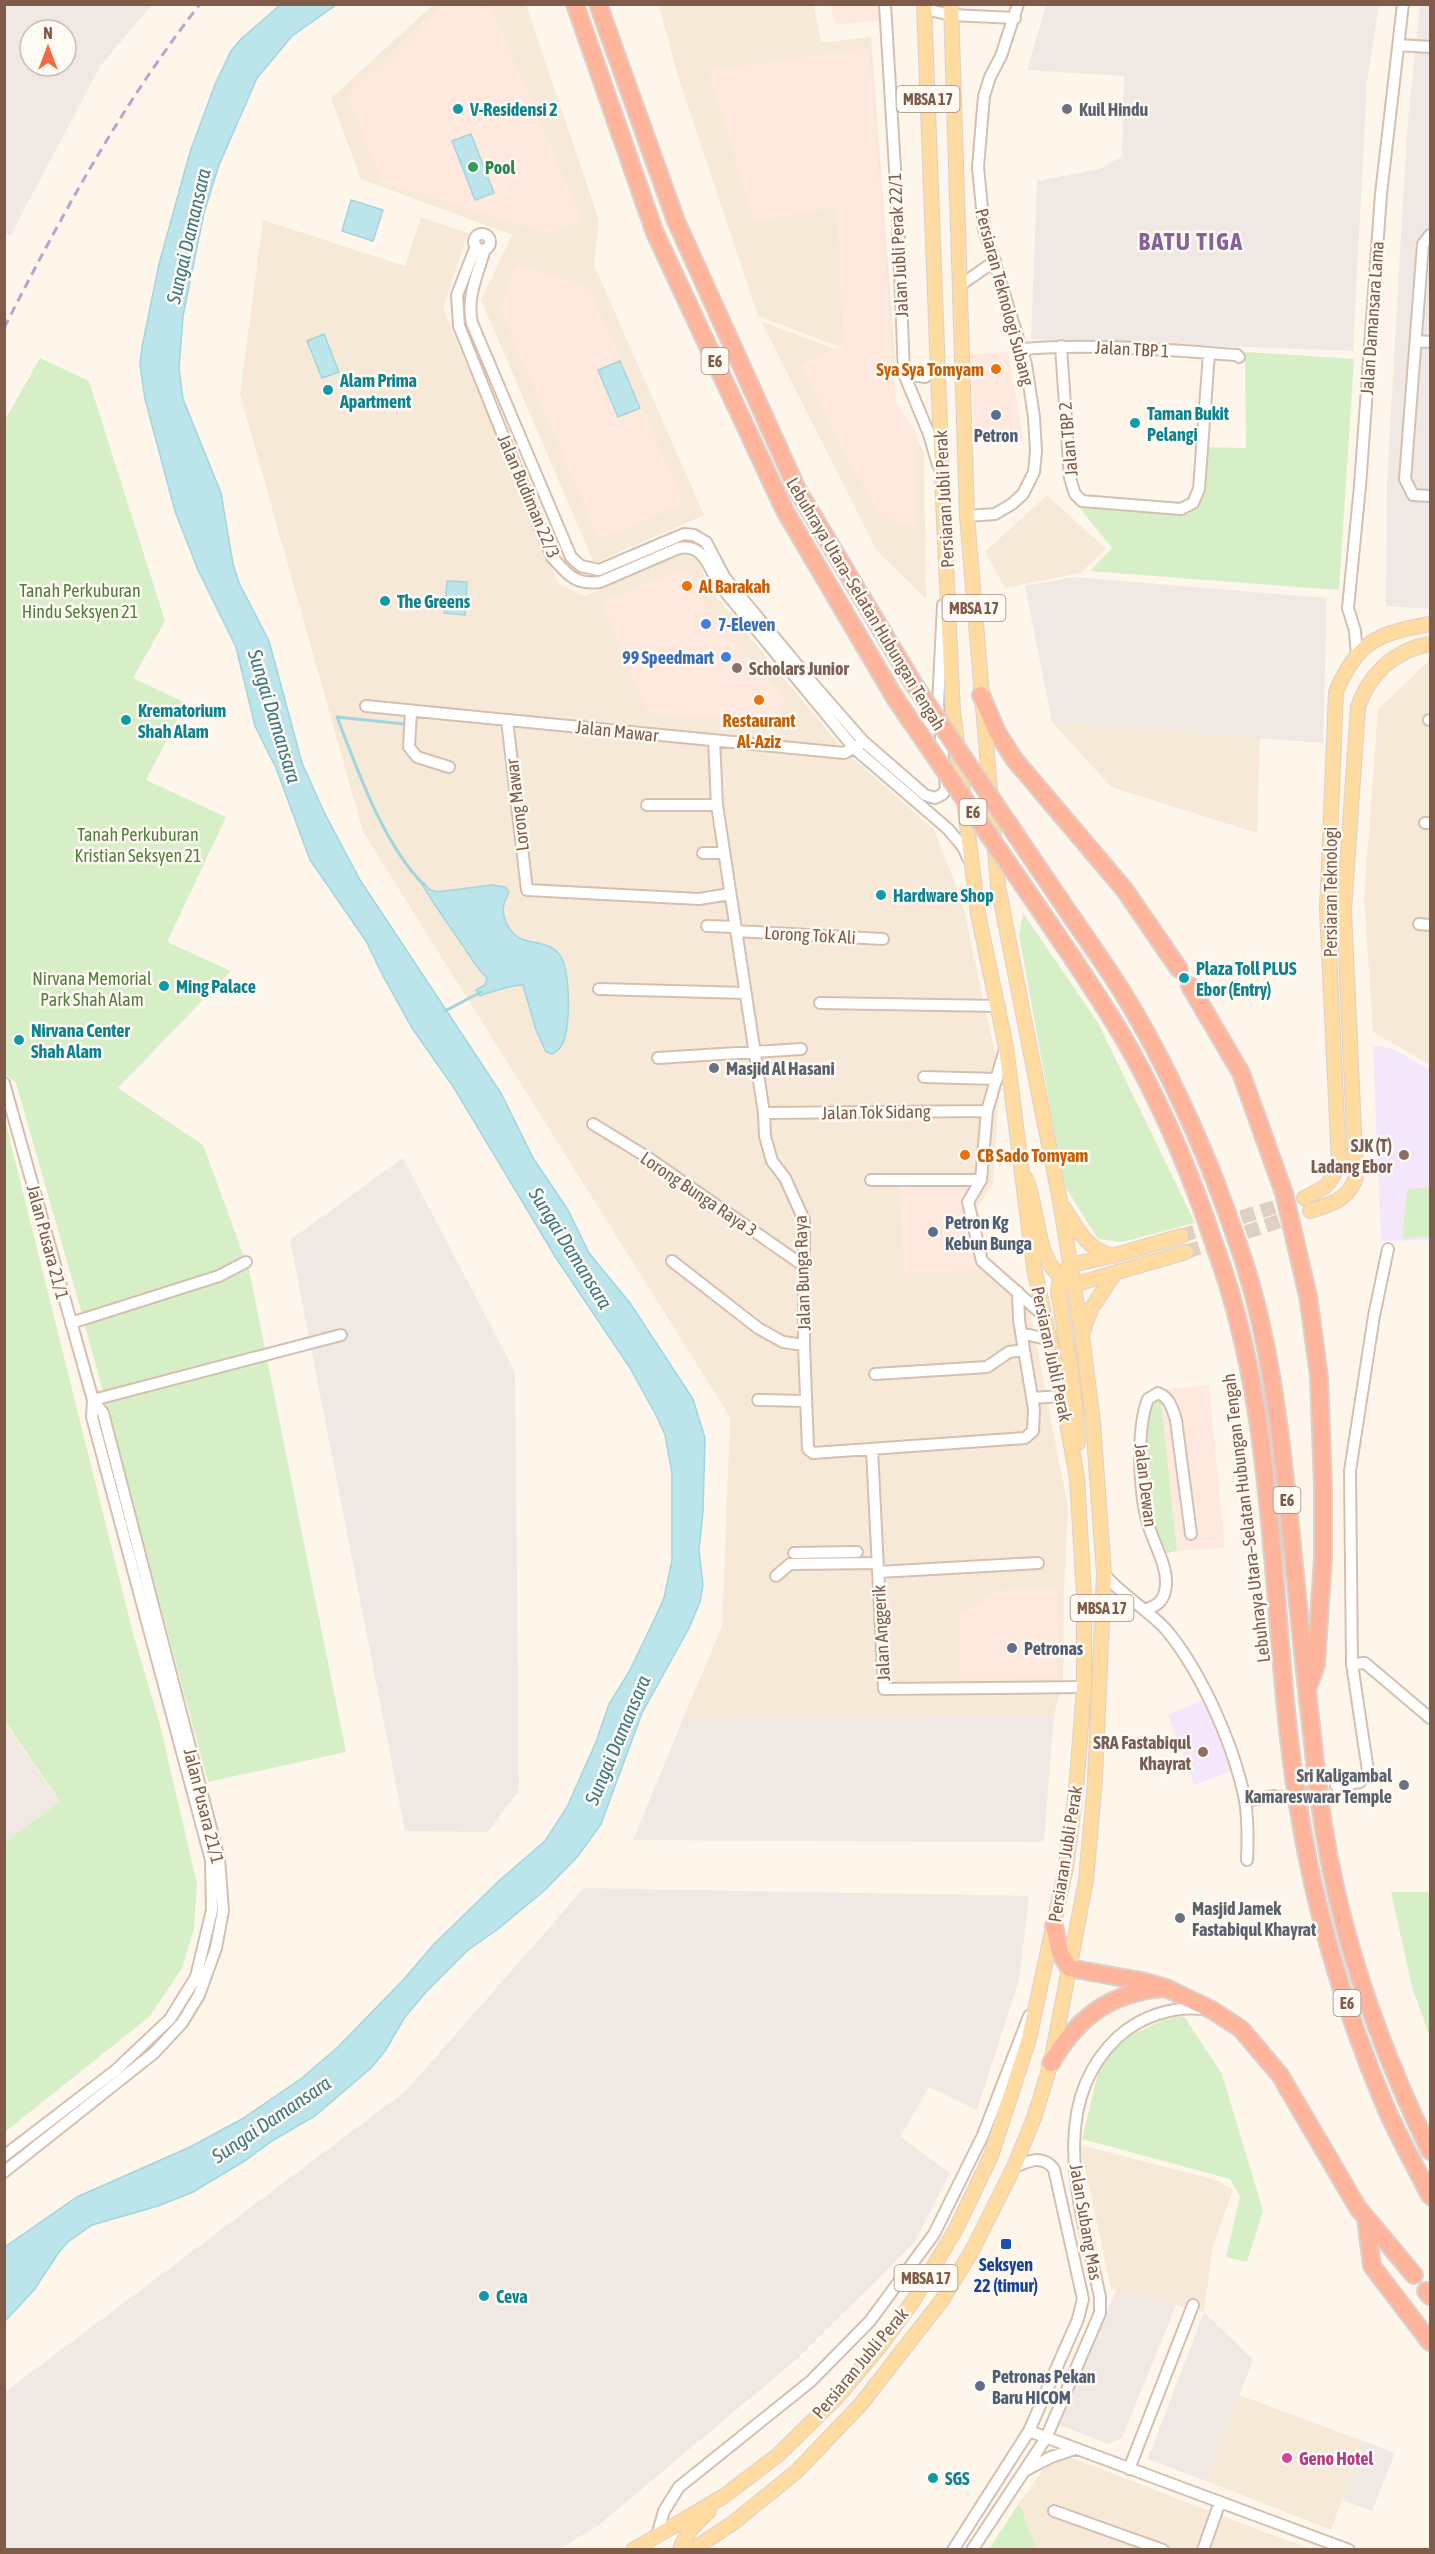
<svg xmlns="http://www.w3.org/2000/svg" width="1435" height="2554" font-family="'Asap Condensed',sans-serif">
<rect width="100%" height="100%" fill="#fef6eb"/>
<path fill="#f7e9d8" d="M433,5H526L599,220L594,265L704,515L594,563L481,300L512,235L361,179L331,98Z
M659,5H814L821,43L871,37L896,368L758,316L677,74Z
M421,217L468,233L443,308L558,583L585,596L688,552L697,558L709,588L842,748L934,830L962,901L1000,1076L993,1183L977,1208L989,1257L1026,1290L1068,1507L1064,1590L1063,1680L1054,1715L683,1719L722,1626L730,1417L363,832L240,394L263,220L405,266Z
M761,321L890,370L893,401L924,452L926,599L877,551Z
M1047,495L1106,549L1080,573L1005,588L985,552Z
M1430,660V1065L1373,1032L1364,897L1378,709Z
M1052,722L1260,738L1257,833L1111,787Z
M1080,2145L1216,2180L1233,2190L1213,2246L1204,2312L1111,2288Z
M1239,2395L1363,2441L1331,2530L1206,2481Z
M1072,2458L1264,2532L1312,2549H1037L1019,2503L1046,2466Z"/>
<path fill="#ffe8de" d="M442,5H491L582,220L550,234L382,182L347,95Z
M830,5H881L882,20L836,25Z
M869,48L896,402L918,436L916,528L894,520L877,508L849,463L802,365L843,344L837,207L757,221L753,219L709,74L713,70Z
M521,265L589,287L681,496L678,506L608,536H601L596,532L500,309L515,269Z
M1008,352L1023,439L974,440L971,354Z
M682,569L687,570L714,618L785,700L779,718L770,722L653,714L647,710L604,609V601Z
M901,1182H962L980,1270L903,1273Z
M1209,1385L1225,1548L1177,1551L1160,1390Z
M1057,1588V1678L960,1679V1614L999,1590Z"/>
<path fill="#f0e9e3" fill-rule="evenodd" d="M4,5H152L101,65L10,236L4,231ZM30,30H66V66H30Z
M1046,5H1379L1367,81L1353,351L1031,339L1037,181L1100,169L1122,156L1124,76L1027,70Z
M1420,5H1430V609L1386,606L1387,484L1402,217L1408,120Z
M1074,577L1327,598L1323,743L1052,722L1025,586Z
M403,1158L515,1372L519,1790L488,1832L405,1831L290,1240Z
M1054,1715L1044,1842L633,1840L683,1719Z
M4,1721L60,1803L5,1842H4Z
M584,1888L1029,1896L1019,1980L977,2110L929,2087L900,2137L950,2173L915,2242L799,2357L599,2525L560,2549H5V2392L406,2091Z
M1117,2289L1176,2305L1122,2438L1109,2444L1057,2424Z
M1204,2312L1253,2360L1206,2481L1148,2459Z
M1363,2441L1395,2453L1372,2511L1342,2500Z"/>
<path fill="#f4e7fb" d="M1373,1045L1393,1049L1430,1070V1240L1381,1241Z
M1202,1700L1219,1734L1232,1771L1194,1785L1168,1715Z"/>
<path fill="#d7efc6" d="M1245,352L1354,359L1339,590L1090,571L1112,548L1078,506L1188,514L1205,495L1202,447L1246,448Z
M40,358L89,381L165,621L133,678L186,703L146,780L226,817L167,942L231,971L118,1088L203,1145L249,1270L346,1752L208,1782L80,1307L16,1083L5,1074V420Z
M1023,913L1098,1023L1195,1223L1122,1242L1098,1239L1064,1185L1019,935Z
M4,1116L132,1630L160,1725L197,1884L194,1929L182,1968L149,2017L5,2132V1842L60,1802L5,1721Z
M1430,1187V1237L1402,1238L1407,1190Z
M1161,1401L1177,1551L1167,1553L1150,1515L1141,1434L1151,1402Z
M1391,1892H1430V2037L1412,1987Z
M1184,2016L1222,2074L1263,2211L1247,2262L1226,2257L1240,2197L1230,2179L1082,2139L1100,2065L1127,2037L1163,2020Z
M1019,2503L1037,2549H989Z"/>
<path fill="#bce5eb" stroke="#a1d5de" stroke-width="1.5" d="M280,5H336L292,36L257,78L219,165L204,213L183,316L179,368L183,399L221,493L233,564L239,583L269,641L302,763L324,812L360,880L501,1093L533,1158L568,1210L589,1253L630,1303L693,1399L705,1438L703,1511L699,1550L703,1585L700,1602L689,1628L642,1713L601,1824L578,1856L546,1889L498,1929L468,1950L426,1992L405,2017L385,2051L371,2068L315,2116L272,2141L246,2160L193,2192L158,2206L92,2225L68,2242L59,2252L34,2290L5,2321V2247L77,2197L190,2147L242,2119L302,2078L338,2047L405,1978L434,1944L501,1879L545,1841L567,1807L596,1742L609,1704L629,1672L655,1618L664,1598L672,1560V1473L665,1435L657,1417L630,1368L556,1258L454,1088L412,1028L383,976L366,941L310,860L276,768L255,726L236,647L198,570L175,511L145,399L140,365L142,347L159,264L190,152L216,82L231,51L241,39Z
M471,134L494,193L475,200L452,141Z
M351,200L383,210L373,241L342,231Z
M324,334L339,372L322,378L307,341Z
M620,361L640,408L618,417L598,370Z
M447,581L467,582L465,615L444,613Z
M424,883L429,889L437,892L492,885L505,887L509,892C503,904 501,910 506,922C518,951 543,935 559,954C571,969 570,1022 564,1040C562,1047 558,1051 552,1054L546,1052L536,1030L523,985C517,984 486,993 480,996L476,990L485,985L487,978C478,970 474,962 467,952C452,929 436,908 422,884Z"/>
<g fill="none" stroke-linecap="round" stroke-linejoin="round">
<path stroke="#a1d5de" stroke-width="3" d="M404,724L337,717C358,771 383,844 424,885
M445,1011L481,992"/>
<path stroke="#ded0c2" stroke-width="10" stroke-dasharray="10 5" stroke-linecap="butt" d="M1274,1796L1336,1786"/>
<path stroke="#ded0c2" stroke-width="14" stroke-dasharray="14 7" stroke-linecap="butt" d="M1181,1236L1304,1198
M1186,1252L1310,1211"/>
<defs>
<path id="minor" d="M885,4L898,218L904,374L929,434L938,465
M925,9L951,15L1015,18
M1399,45L1430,47
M474 242a8 8 0 1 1 16 0a8 8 0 1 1-16 0Z
M1430,235L1423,244L1405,479L1413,495L1430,496
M476,246L457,295L459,326L552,557C568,575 575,585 600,582L679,548C703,544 708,565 718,583L854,748L948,829L963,847L968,858
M485,249C478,273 466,298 472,323L571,557L581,566L599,570L684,534L694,535L706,542L725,578L814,685L863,741L925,795L935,798L943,794L946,788L938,705L943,605
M959,286L995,261
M1416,341L1430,342
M1061,346L1070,478L1075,494L1082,501L1181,509L1193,503L1199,489L1209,353
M1023,349C1094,343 1166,350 1237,355L1239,357
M904,374L925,377L938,365
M967,516L995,514L1012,504L1023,494L1034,472L1036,451L1034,417L1026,364L984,229L978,167L984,96L990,77L1001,56L1018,4
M1357,656L1355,631L1348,608L1360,486L1381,194L1403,4
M366,706L844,753L859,745
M411,711L409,747L417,757L449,767
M507,720L527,890L699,899L730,894
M1429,720H1430
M714,740L717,805L764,1113L765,1136L772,1161L785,1178L804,1220V1345L808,1449L813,1453L1025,1438L1033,1431L1034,1409L1019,1320L1018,1292
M647,805H717
M1425,823H1430
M703,853H724
M1419,924L1430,925
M707,926L735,927
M736,931L883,939
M599,989L746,993
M820,1003L999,1006
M1005,1049L987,1111L981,1180L968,1202L982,1261L1044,1316
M658,1058L801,1049
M924,1077L997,1079
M4,1083L93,1400L92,1417L211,1860L212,1910L196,1977L170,2019L116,2070L4,2156
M764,1113L987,1111
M593,1124L647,1157L804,1266
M871,1180H981
M672,1261L758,1328L783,1342L804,1345
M71,1323L219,1276L246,1262
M1021,1333L1050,1340
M875,1374L987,1367L1009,1352L1024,1350
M1032,1398L1062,1396
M93,1400L341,1335
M758,1400L805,1401
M872,1449L884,1689L1084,1687
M794,1553L857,1552
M878,1572L1038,1563
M1104,1574C1123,1597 1151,1611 1169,1633C1203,1676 1234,1746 1245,1800C1248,1820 1248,1840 1247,1860
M776,1576L790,1564L877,1563
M1144,1610C1158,1606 1165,1600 1166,1585C1167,1565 1155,1546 1149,1527C1139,1496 1136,1429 1148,1399L1158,1393C1170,1398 1172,1408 1176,1420L1191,1534
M1352,1664L1365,1663L1430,1718
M1336,1786L1360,1782L1368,1771L1352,1664L1350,1471L1374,1316L1388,1249
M1245,1801L1274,1796
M4,2172L154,2053L182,2023L199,1995L216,1948L223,1911L219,1859L103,1413L93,1400
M1029,2431L1349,2550
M1129,2469L1193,2305
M1026,2470L1051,2457L1075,2449
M1054,2511L1163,2550
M657,2536L664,2511L679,2487L811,2381L870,2321L934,2234L983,2135L1029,2016
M953,2550L1029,2431L1078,2319L1083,2299L1054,2169C1042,2154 1029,2161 1014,2167
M972,2550L1046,2438L1100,2313V2297C1082,2212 1044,2106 1118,2037C1141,2016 1173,2006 1203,2009
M1203,2550L1220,2502"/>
<path id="major" d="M1026,1179C1040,1212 1034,1263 1068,1282
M1304,1198C1324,1189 1331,1185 1339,1163L1327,910L1336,692C1357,641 1379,633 1430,624
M1064,1208C1077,1229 1087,1249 1112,1256
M1310,1211C1330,1205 1350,1199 1356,1176L1344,910L1358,707C1369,674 1395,650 1430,644
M1070,1265L1060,1278L1058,1291L1073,1383L1078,1443
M1070,1265L1112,1256L1181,1236
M1073,1285L1186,1252
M1082,1334L1091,1309L1115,1273
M633,2550L724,2496L778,2455L838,2396L880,2346L913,2301L956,2229L991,2156L1029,2039L1066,1867L1076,1791L1084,1687V1594L1077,1478L1062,1396L1034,1268L1006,1047L978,914L953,711L942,479L924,4
M680,2550C684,2534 698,2522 709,2511
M692,2550L733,2523L797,2471L861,2404L942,2300L973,2249L1014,2167L1034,2118L1051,2063L1086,1880L1095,1780L1104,1574L1093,1422L1082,1336L1060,1201L998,886L967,516L951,4"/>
<path id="highway" d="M575,4L655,233L785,511L895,698
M598,4L676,221L798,491L915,686
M981,695L997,732L1014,759L1124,889L1179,969
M1069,913C1087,939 1106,966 1123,993C1162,1056 1201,1140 1226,1210
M1051,926C1079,968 1108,1009 1132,1053C1161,1105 1185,1161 1205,1217
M1190,986L1241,1073L1284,1193L1308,1296L1319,1376L1323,1487V1558L1316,1665L1308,1687
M1238,1244C1270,1334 1280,1431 1290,1525C1299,1615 1308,1705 1319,1795C1334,1918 1376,2040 1430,2151
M1217,1252C1280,1426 1269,1617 1297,1798C1313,1905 1344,2009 1386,2108C1399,2138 1416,2167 1430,2196
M1054,1926L1060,1953L1069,1968L1141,1981L1166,1988L1212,2010L1241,2029L1280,2075L1358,2208L1414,2275
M1051,2063C1077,2018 1109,1993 1163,1988
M1366,2219L1372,2266L1430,2342
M1426,2291L1430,2296"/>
</defs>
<use href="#minor" stroke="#d5c0b0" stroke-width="14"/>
<use href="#major" stroke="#dbd1cc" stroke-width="16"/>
<use href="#highway" stroke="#dbd1cc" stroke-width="20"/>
<use href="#minor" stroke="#fff" stroke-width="10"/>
<use href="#major" stroke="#ffdba1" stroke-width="14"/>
<use href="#highway" stroke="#feb59c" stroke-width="16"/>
<path stroke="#baa5cc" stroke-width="3" stroke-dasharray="9 6" stroke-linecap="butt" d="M4,328C63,213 120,107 200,4"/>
<defs>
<path id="highway-bridge" d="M915,686L1069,913
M895,698L1051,926
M1226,1210L1238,1244
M1205,1217L1217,1252"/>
</defs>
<use href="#highway-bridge" stroke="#dbd1cc" stroke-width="20" stroke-linecap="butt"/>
<use href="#highway-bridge" stroke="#feb59c" stroke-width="16"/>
</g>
<g fill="#0f9aa8" stroke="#fffaf3" stroke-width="2">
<circle cx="458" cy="109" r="6"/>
<circle cx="328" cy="390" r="6"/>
<circle cx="1135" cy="423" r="6"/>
<circle cx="385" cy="601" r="6"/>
<circle cx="126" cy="720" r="6"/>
<circle cx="881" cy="895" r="6"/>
<circle cx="1184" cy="978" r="6"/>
<circle cx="164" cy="986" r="6"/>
<circle cx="19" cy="1040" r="6"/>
<circle cx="484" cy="2296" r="6"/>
<circle cx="933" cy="2478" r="6"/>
</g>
<g fill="#6b7280" stroke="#fffaf3" stroke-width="2">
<circle cx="1067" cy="109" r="6"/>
<circle cx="714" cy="1068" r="6"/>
<circle cx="1404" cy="1785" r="6"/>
<circle cx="1180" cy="1918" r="6"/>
</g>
<circle fill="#2e9e5b" stroke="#fffaf3" stroke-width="2" cx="473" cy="167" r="6"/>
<g fill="#e8710a" stroke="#fffaf3" stroke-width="2">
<circle cx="996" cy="369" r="6"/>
<circle cx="687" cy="586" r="6"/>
<circle cx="759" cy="700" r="6"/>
<circle cx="965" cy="1155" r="6"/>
</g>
<g fill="#5c6f8a" stroke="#fffaf3" stroke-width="2">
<circle cx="996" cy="415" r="6"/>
<circle cx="933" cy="1232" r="6"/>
<circle cx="1012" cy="1648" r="6"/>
<circle cx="980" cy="2386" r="6"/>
</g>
<g fill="#3f7fe0" stroke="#fffaf3" stroke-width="2">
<circle cx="706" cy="624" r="6"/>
<circle cx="726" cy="657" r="6"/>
</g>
<g fill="#8d6e63" stroke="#fffaf3" stroke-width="2">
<circle cx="737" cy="668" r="6"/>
<circle cx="1404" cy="1155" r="6"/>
<circle cx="1203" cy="1752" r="6"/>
</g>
<rect fill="#1a4fb4" stroke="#fffaf3" stroke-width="2" x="1000" y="2238" width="12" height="12" rx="3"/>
<circle fill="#d1479c" stroke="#fffaf3" stroke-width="2" cx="1287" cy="2458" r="6"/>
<g text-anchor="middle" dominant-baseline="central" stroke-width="5" stroke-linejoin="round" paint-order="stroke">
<g fill="#fffaf3" stroke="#a58b7c" stroke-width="1.5">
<rect x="896.5" y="86" width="63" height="26" rx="4.5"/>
<rect x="701.5" y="348" width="27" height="26" rx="4.5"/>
<rect x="942.5" y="595" width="63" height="26" rx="4.5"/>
<rect x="959.5" y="799" width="27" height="26" rx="4.5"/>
<rect x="1273.5" y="1487" width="27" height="26" rx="4.5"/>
<rect x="1070.5" y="1595" width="63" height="26" rx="4.5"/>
<rect x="1333.5" y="1990" width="27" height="26" rx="4.5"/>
<rect x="894.5" y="2265" width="63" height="26" rx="4.5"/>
</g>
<g font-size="16" font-weight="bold" fill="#7e5c49">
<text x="928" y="99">MBSA 17</text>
<text x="715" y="361">E6</text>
<text x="974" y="608">MBSA 17</text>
<text x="973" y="812">E6</text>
<text x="1287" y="1500">E6</text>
<text x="1102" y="1608">MBSA 17</text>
<text x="1347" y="2003">E6</text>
<text x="926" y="2278">MBSA 17</text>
</g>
<g font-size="18" font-weight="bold" fill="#0d838f" stroke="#fffaf3" text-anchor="start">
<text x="470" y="109">V-Residensi 2</text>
<text x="340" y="380">Alam Prima<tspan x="340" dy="21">Apartment</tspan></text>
<text x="1147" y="413">Taman Bukit<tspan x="1147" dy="21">Pelangi</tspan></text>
<text x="397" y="601">The Greens</text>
<text x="138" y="710">Krematorium<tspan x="138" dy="21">Shah Alam</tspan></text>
<text x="893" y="895">Hardware Shop</text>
<text x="1196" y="968">Plaza Toll PLUS<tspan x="1196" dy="21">Ebor (Entry)</tspan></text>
<text x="176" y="986">Ming Palace</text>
<text x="31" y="1030">Nirvana Center<tspan x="31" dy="21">Shah Alam</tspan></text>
<text x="496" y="2296">Ceva</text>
<text x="945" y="2478">SGS</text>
</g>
<g font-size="18" font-weight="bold" fill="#5b616d" stroke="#fffaf3" text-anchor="start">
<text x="1079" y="109">Kuil Hindu</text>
<text x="726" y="1068">Masjid Al Hasani</text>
<text x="1392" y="1775" text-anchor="end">Sri Kaligambal<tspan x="1392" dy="21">Kamareswarar Temple</tspan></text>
<text x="1192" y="1908">Masjid Jamek<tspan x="1192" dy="21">Fastabiqul Khayrat</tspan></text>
</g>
<g font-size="18" font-weight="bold" fill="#27864d" stroke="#fffaf3" text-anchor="start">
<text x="485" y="167">Pool</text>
</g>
<g font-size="18" fill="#7e5c49" stroke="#fffaf3">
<text transform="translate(898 245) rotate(-93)">Jalan Jubli Perak 22/1</text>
<text transform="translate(1005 297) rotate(75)">Persiaran Teknologi Subang</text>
<text transform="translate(1372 318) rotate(-86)">Jalan Damansara Lama</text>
<text transform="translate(1132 349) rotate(3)">Jalan TBP 1</text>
<text transform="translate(1068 439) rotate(-95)">Jalan TBP 2</text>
<text transform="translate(529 496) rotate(67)">Jalan Budiman 22/3</text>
<text transform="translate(944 499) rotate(-93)">Persiaran Jubli Perak</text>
<text transform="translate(866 604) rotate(59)">Lebuhraya Utara–Selatan Hubungan Tengah</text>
<text transform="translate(617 731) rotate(6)">Jalan Mawar</text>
<text transform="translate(517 805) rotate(-97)">Lorong Mawar</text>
<text transform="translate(1330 892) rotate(-90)">Persiaran Teknologi</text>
<text transform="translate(810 935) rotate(3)">Lorong Tok Ali</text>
<text transform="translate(876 1112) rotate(-1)">Jalan Tok Sidang</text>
<text transform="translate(699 1194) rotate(34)">Lorong Bunga Raya 3</text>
<text transform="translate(48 1242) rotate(75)">Jalan Pusara 21/1</text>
<text transform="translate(802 1273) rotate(-92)">Jalan Bunga Raya</text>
<text transform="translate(1052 1354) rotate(78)">Persiaran Jubli Perak</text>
<text transform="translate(1146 1485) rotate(83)">Jalan Dewan</text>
<text transform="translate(1246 1518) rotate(-97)">Lebuhraya Utara–Selatan Hubungan Tengah</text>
<text transform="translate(881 1633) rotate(-93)">Jalan Anggerik</text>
<text transform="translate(204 1806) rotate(76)">Jalan Pusara 21/1</text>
<text transform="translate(1065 1854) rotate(-81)">Persiaran Jubli Perak</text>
<text transform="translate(1086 2222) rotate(80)">Jalan Subang Mas</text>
<text transform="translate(860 2363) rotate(-50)">Persiaran Jubli Perak</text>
</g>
<g font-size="18" font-weight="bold" fill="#c56008" stroke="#fffaf3" text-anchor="start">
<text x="984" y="369" text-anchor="end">Sya Sya Tomyam</text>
<text x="699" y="586">Al Barakah</text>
<text x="759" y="720" text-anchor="middle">Restaurant<tspan x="759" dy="21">Al-Aziz</tspan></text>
<text x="977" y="1155">CB Sado Tomyam</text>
</g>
<g font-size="18" font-weight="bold" fill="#4e5e75" stroke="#fffaf3" text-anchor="start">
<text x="996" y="435" text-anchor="middle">Petron</text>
<text x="945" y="1222">Petron Kg<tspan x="945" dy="21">Kebun Bunga</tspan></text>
<text x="1024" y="1648">Petronas</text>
<text x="992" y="2376">Petronas Pekan<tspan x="992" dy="21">Baru HICOM</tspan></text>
</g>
<g font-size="18" fill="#517e3d" stroke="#fffaf3">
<text x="80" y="590">Tanah Perkuburan<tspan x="80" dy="21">Hindu Seksyen 21</tspan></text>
<text x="138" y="834">Tanah Perkuburan<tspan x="138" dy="21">Kristian Seksyen 21</tspan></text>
<text x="92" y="978">Nirvana Memorial<tspan x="92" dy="21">Park Shah Alam</tspan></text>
</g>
<g font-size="18" font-weight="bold" fill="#366cbe" stroke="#fffaf3" text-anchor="start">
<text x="718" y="624">7-Eleven</text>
<text x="714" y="657" text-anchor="end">99 Speedmart</text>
</g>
<g font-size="18" font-weight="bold" fill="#785e54" stroke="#fffaf3" text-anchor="end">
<text x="749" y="668" text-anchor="start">Scholars Junior</text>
<text x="1392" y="1145">SJK (T)<tspan x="1392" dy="21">Ladang Ebor</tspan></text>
<text x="1191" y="1742">SRA Fastabiqul<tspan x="1191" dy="21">Khayrat</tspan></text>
</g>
<g font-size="18" font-weight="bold" fill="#164399" stroke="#fffaf3">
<text x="1006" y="2264">Seksyen<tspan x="1006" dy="21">22 (timur)</tspan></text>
</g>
<g font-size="18" font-weight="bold" fill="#b23c85" stroke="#fffaf3" text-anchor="start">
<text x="1299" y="2458">Geno Hotel</text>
</g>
<g font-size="20" font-style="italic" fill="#3a7884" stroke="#fffaf3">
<text transform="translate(188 236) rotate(-77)">Sungai Damansara</text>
<text transform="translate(275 716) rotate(73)">Sungai Damansara</text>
<text transform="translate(571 1248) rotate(58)">Sungai Damansara</text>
<text transform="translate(617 1740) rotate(-67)">Sungai Damansara</text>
<text transform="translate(271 2119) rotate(-34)">Sungai Damansara</text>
</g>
<g font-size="24" font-weight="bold" letter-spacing="1.5" fill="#866299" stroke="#fffaf3">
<text x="1191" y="241">BATU TIGA</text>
</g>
</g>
<rect width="1435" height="2554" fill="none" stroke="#7e5c49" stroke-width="12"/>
<g transform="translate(48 48)"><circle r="28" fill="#fffaf3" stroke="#cbbbaf" stroke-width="1.5"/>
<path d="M0-4.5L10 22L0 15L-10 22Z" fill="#f36a45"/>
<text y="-9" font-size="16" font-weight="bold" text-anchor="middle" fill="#7e5c49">N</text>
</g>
</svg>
